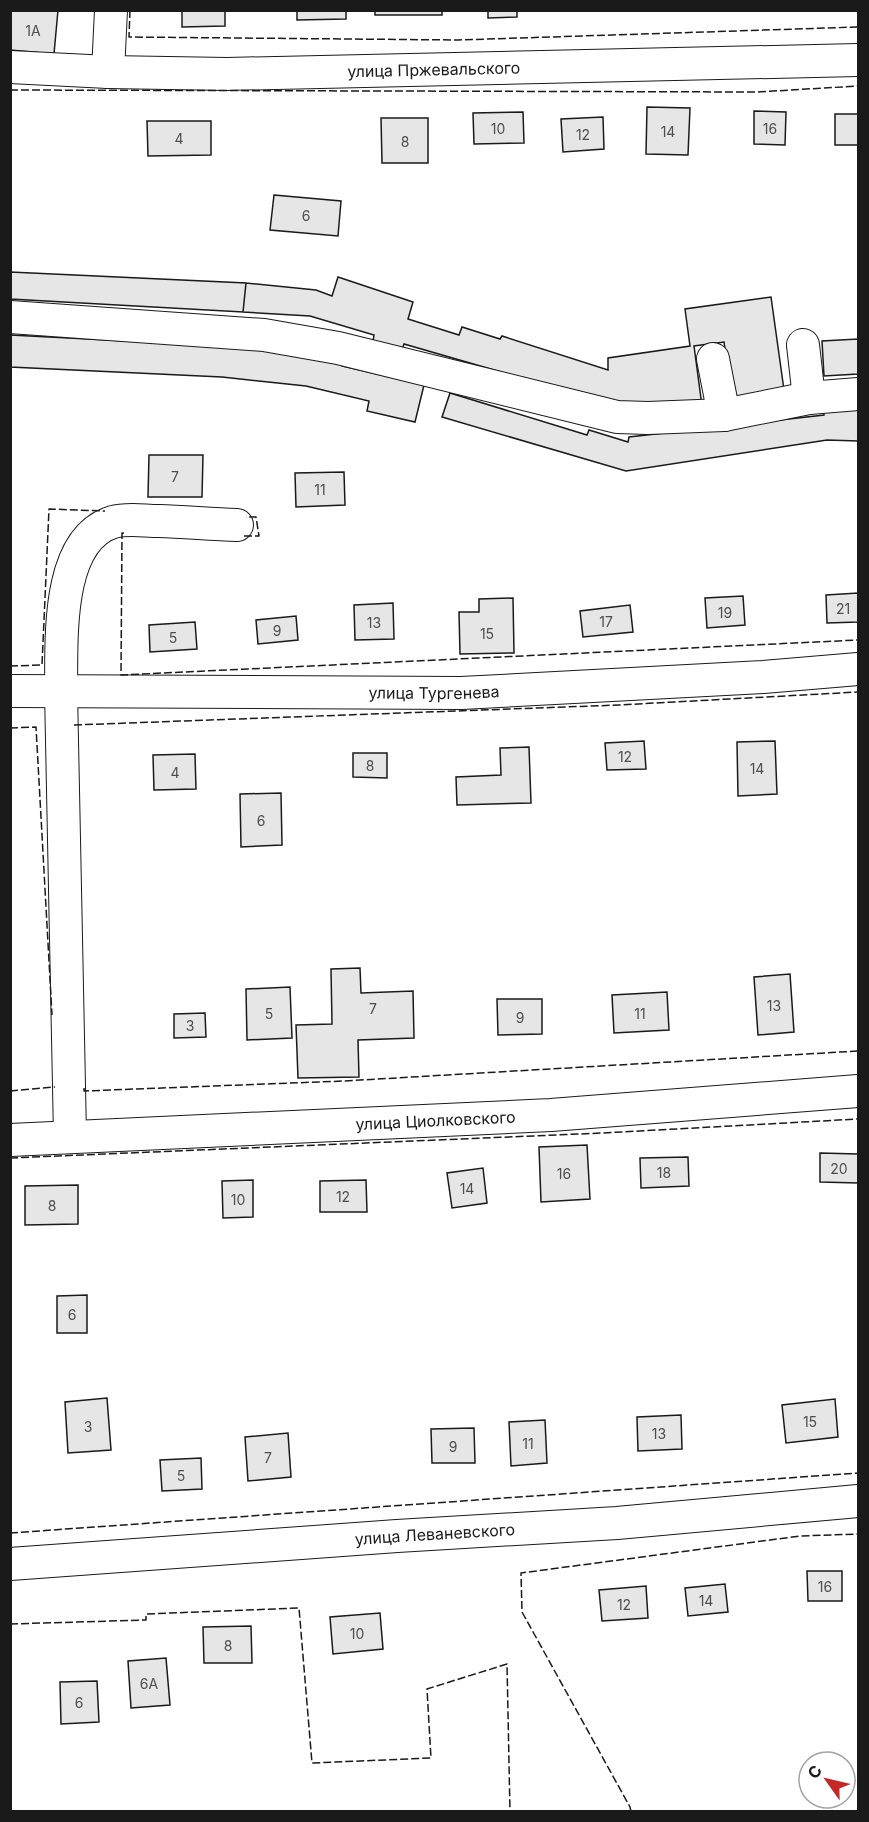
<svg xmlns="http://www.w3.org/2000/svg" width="869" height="1822" font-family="Inter,sans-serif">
<rect width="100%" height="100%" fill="#fff"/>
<path fill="#e6e6e6" stroke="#1a1a1a" stroke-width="1.5" d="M10,10H58L54,54L10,50Z
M182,10H225V26L182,27Z
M297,10H346V19L297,20Z
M375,10H442V15H375Z
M488,10H517V17L488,18Z
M647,107L690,108L688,155L646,154Z
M754,111L786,112L785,145L754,144Z
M523,112L524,143L474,144L473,113Z
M835,114H858V145H835Z
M603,117L604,149L563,152L561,119Z
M381,118H428V163H382Z
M147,121H211V155L148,156Z
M274,195L341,201L338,236L270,230Z
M10,272L246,283L243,312L10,299Z
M338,277L413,302L408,319L459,335L462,327L500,339L502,336L608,370V358L690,346L685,309L771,297L784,390L732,398L724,342L694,346L702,406L637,407L598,400L404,344L402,350L373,341L374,335L310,316L243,312L246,283L316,290L332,296Z
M10,335L224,346L344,357L342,366L424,385L415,422L367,411L369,401L306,386L222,377L10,367Z
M858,339V374L824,376L822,341Z
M450,393L587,435L589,430L628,442L629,437L824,415L823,407L858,408V441L827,440L626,471L442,417Z
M149,455H203L202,497H148Z
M344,472L345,505L296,507L295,473Z
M858,593V622L827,623L826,595Z
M743,596L745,625L707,628L705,598Z
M513,598L514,653L460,654L459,612H479V599Z
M393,603L394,639L355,640L354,605Z
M630,605L633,632L583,637L580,611Z
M296,616L298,640L258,644L256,620Z
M195,622L197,649L150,652L149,625Z
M644,741L646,769L607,770L605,743Z
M775,741L777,794L738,796L737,742Z
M529,747L531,803L457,805L456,777L501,775L500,748Z
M353,753H387V778L353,777Z
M195,754L196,789L154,790L153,755Z
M281,793L282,845L241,847L240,794Z
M360,968L361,993L413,991L414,1038L358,1040L359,1077L298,1078L296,1025L332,1024L331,969Z
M790,974L794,1032L758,1035L754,977Z
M290,987L292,1038L247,1040L246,989Z
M667,992L669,1030L614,1033L612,995Z
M497,999H542V1034L498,1035Z
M205,1013L206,1037L174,1038V1014Z
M587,1145L590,1199L541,1202L539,1147Z
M820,1153L858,1154V1183L820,1182Z
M688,1157L689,1186L641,1188L640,1158Z
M483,1168L487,1203L452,1208L447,1173Z
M253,1180V1217L223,1218L222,1181Z
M366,1180L367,1212H320V1181Z
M78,1185V1224L25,1225V1186Z
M87,1295V1333H57V1296Z
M107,1398L111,1450L68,1453L65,1402Z
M835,1399L838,1437L786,1443L782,1405Z
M681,1415L682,1449L638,1451L637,1417Z
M545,1420L547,1463L511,1466L509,1422Z
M474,1428L475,1463H432L431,1429Z
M288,1433L291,1477L248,1481L245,1437Z
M201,1458L202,1489L162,1491L160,1460Z
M807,1571H842V1601H808Z
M725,1584L728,1612L688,1616L685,1588Z
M646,1586L648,1618L602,1621L599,1590Z
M380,1613L383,1649L333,1654L330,1617Z
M251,1626L252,1663H204L203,1627Z
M166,1658L170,1705L131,1708L128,1661Z
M97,1681L99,1722L61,1724L60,1682Z"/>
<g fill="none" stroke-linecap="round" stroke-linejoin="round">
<defs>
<g id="minor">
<path id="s1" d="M10,67L108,72L227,74L858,60"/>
<path d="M108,72L111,10"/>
<path d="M10,317L264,335L338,348L617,417L648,418L724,415L809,398L858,394"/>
<path d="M803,345L809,398"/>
<path d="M713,359L724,415"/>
<path id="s2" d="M10,691L461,693L763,677L858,669"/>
<path d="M70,1136L61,691C62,642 55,540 113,522C127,518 144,521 159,521C185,522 211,524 237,525"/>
<path id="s3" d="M10,1140L551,1115L858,1091"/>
<path id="s4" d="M10,1564L397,1536L617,1523L858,1501"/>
</g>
</defs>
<use href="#minor" stroke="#1a1a1a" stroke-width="34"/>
<use href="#minor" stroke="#fff" stroke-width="32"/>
<path stroke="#1a1a1a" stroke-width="1.5" stroke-dasharray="8 3" stroke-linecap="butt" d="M130,10L129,37L458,40L858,27
M10,90L757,92L858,86
M124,533H122L121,675L858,640
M244,536H259L256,517H246
M10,666L42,665L49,509L105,511
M74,725L619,705L858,692
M10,728L36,727L52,1015
M84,1088V1091L344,1081L858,1051
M10,1091L55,1087
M10,1158L603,1133L858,1119
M10,1533L858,1473
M10,1624L146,1620V1614L299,1608L312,1763L431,1758L427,1689L507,1664L510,1812
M631,1812L630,1807L522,1612L521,1573L800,1536L858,1534"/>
</g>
<g text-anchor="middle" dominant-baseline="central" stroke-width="4.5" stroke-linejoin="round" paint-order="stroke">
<g font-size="14" fill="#4d4d4d">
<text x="33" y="30">1А</text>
<text x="498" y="128">10</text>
<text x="770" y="128">16</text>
<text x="668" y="131">14</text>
<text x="583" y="134">12</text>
<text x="179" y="138">4</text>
<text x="405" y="141">8</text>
<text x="306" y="215">6</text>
<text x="175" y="476">7</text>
<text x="320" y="489">11</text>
<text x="843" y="608">21</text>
<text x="725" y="612">19</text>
<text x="606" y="621">17</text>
<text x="374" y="622">13</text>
<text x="277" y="630">9</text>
<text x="487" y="633">15</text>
<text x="173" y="637">5</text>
<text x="625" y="756">12</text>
<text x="370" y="765">8</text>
<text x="757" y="768">14</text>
<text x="175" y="772">4</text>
<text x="261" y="820">6</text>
<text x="774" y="1005">13</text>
<text x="373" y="1008">7</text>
<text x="269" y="1013">5</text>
<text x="640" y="1013">11</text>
<text x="520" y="1017">9</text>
<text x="190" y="1025">3</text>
<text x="839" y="1168">20</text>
<text x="664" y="1172">18</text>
<text x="564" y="1173">16</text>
<text x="467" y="1188">14</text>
<text x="343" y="1196">12</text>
<text x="238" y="1199">10</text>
<text x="52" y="1205">8</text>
<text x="72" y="1314">6</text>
<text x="810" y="1421">15</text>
<text x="88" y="1426">3</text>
<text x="659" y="1433">13</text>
<text x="528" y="1443">11</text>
<text x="453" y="1446">9</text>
<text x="268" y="1457">7</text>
<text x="181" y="1475">5</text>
<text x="825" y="1586">16</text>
<text x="706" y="1600">14</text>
<text x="624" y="1604">12</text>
<text x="357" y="1633">10</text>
<text x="228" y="1645">8</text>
<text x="149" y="1683">6А</text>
<text x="79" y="1702">6</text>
</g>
<g font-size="16" fill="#1a1a1a" stroke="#fff">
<text stroke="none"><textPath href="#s1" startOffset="424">улица Пржевальского</textPath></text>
<text stroke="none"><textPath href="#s2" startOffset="424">улица Тургенева</textPath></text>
<text stroke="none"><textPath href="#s3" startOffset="426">улица Циолковского</textPath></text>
<text stroke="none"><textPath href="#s4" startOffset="426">улица Леваневского</textPath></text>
</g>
</g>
<rect width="869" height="1822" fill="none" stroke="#1a1a1a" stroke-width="24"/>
<g transform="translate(827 1780) rotate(304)"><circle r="28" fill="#ffffff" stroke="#a3a3a3" stroke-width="1.5"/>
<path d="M0-4.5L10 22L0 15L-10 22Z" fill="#c62828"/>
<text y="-9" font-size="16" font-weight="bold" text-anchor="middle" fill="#1a1a1a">С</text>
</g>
</svg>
